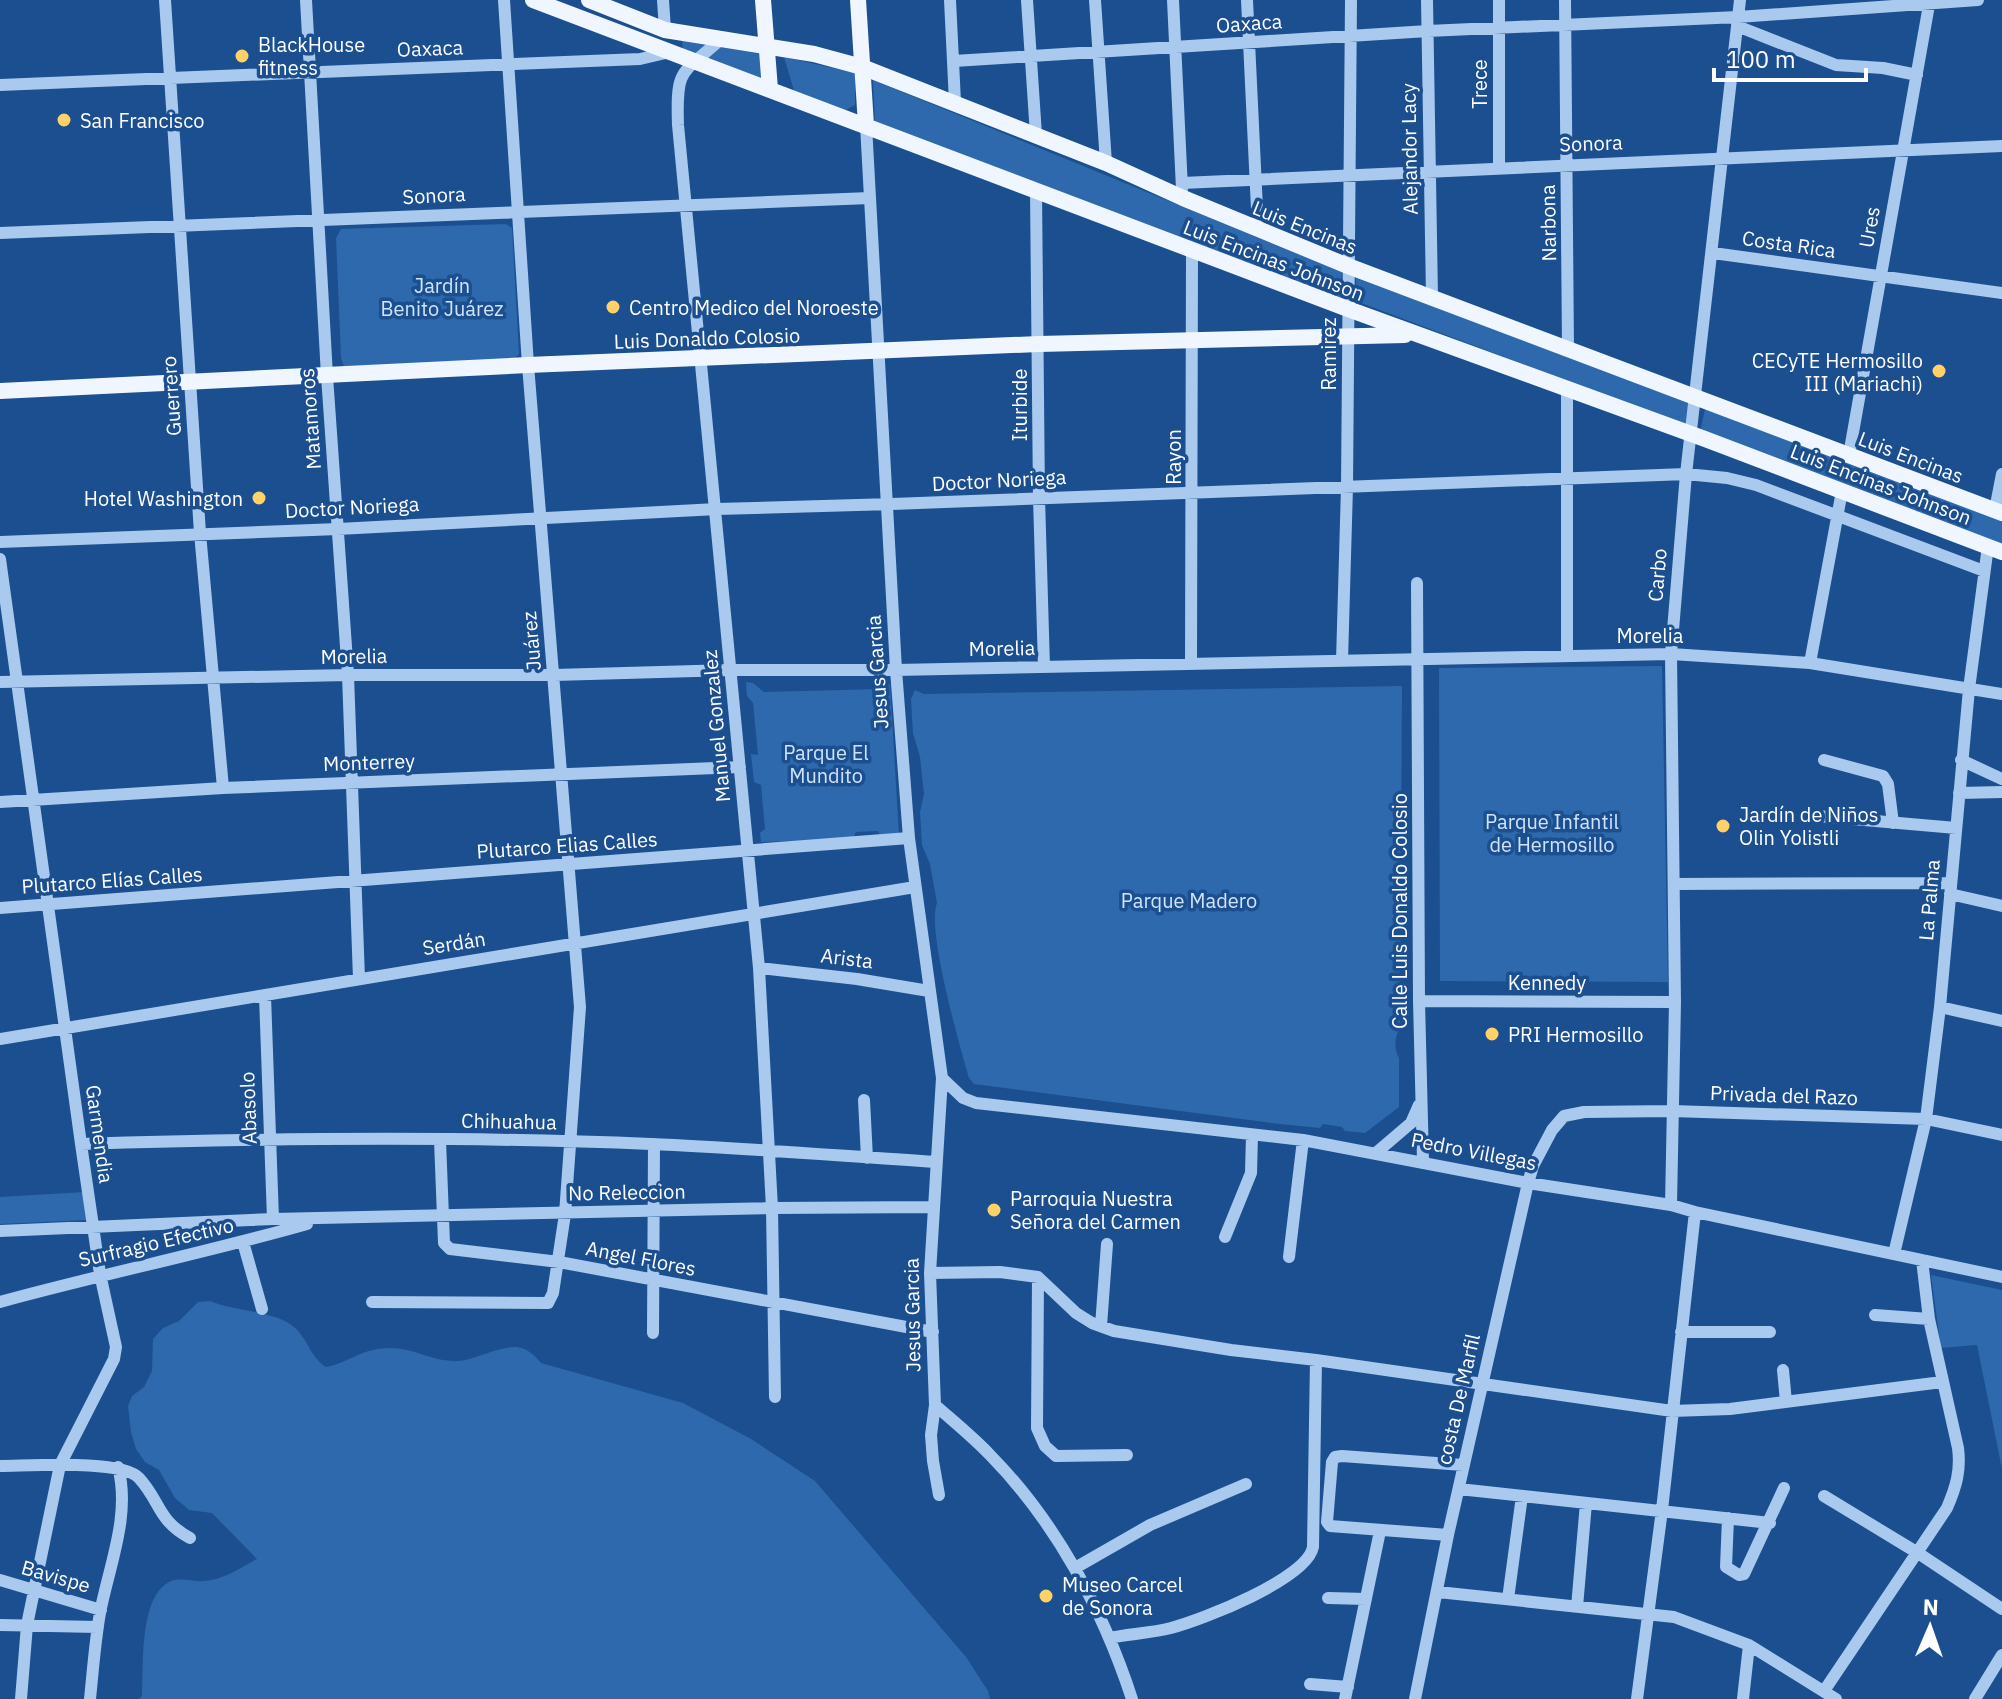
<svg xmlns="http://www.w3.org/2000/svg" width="2002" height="1699" font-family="'IBM Plex Sans',sans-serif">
<rect width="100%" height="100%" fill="#1b4f8f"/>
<path fill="#2e69ad" d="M682,39L762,53L766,81L683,53Z
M784,57L855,73V105L844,111L795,94Z
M873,80L1342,272L1341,298L875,123Z
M506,224L512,228L519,354L512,361L344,367L341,358L336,238L341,229Z
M1356,277L1694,405L1689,427L1356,301Z
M1705,409L2002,521V546L1700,432Z
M1662,666L1668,982L1440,981L1439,668Z
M746,682L753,683L764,692L881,689L890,684L899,835L881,837L878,831L856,832L853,839L761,842L760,833L765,829L761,785L754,782L751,754L758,755L753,703L747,696Z
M1402,686L1400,1029C1394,1036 1394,1050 1399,1058V1107L1365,1133L1345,1131L1342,1127L1323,1124L1320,1128L1280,1124L974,1084L969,1078C960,1047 926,928 937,903L930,864L922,845L920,812L924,794L920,757L913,733L911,699L915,690L924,694Z
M85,1192L87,1220L0,1224V1197Z
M1931,1275L2002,1290V1469L1977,1345L1941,1348Z
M210,1301C233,1311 276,1311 294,1327C308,1339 310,1357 326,1367C344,1364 360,1351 378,1349C411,1344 428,1362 457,1361C472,1361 499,1346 516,1347C528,1348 534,1355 541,1363L683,1403L751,1439L815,1481L966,1657L988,1691L990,1699H139L142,1696C144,1666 138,1591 174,1580C184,1578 195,1582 205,1581C223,1580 242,1567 257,1559L212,1513L189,1510L175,1498L159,1470L145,1462L136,1449L131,1432L128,1406L132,1396L144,1387L152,1371L153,1339L163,1328L179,1321L198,1302Z"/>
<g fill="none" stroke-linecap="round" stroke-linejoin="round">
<path stroke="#a9c9ee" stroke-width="12" d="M165,0L200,533L223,788
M306,0L327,376L348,675L359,979
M663,0L665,30
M950,0L955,102
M1027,0L1036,135
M1095,0L1106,163
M1173,0L1182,189
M1247,0L1258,230
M1427,0L1432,297
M1565,0L1568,349
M1737,26L1836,65L1883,68L1917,75
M721,39C681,75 676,67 678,125L759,968L772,1208L775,1397
M954,61L1428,31L1738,17L1978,0
M0,85L640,59L670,52
M866,125L896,670L909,838L942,1078L930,1273L935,1405L931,1435L933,1461L939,1495
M1499,167V0
M1182,183L2002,146
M1036,191L1039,498L1044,667
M0,233L870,198
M1713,253L2002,293
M1567,389V656
M1849,455L1929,5
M1995,510L2002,474
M0,542L338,529L717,509L892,504L1686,474L1727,478L1756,485L1984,571
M0,559L81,1144L100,1274L116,1347L114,1359L60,1465L27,1625L21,1699
M1417,583L1419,1001L1423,1161
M1342,661L1347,487L1351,0
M1810,663L1842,491
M1191,664L1192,250
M0,682L348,675H554L731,670H896L1671,654L1810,663L2002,694
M1824,760L1883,776L1888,784L1893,823
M1961,760L2002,779
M1959,793L2002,792
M0,802L223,788L740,767
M1818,816L1956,828
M1674,884L1951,883
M1950,894L2002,906
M0,908L909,838
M759,968L857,979L929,991
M265,996L273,1219
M1419,1001L1675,1002
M1940,1007L2002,1021
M0,1039L915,887
M942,1078L963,1098L976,1103L1303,1140L1528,1183L1671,1205L1695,1212L2002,1277
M864,1100L867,1158
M440,1140L444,1243L450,1249L559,1262L933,1332
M81,1144C271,1138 461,1136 651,1144C746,1148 841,1156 936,1162
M1377,1152L1411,1123L1419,1105
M1671,1205L1675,1002L1671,654L1686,474L1740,0
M0,1231L273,1219L772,1208L932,1207
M1225,1237L1251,1173L1252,1135
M243,1242L262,1309
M1894,1254L1926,1119L1940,1007L1969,689L1988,546
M1289,1257L1303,1140
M930,1273L1000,1272L1038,1277L1076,1313L1092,1323L1114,1331L1231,1350L1316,1360L1672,1411L1730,1409L1942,1382
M1038,1277L1037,1428L1045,1446L1056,1456L1127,1455
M0,1302C102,1274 205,1253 307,1224
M372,1302L548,1303L553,1293L565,1214L580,1007L528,365L504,0
M1875,1315L1929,1319
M1101,1326L1107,1244
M1681,1332H1770
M653,1333L654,1144
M1783,1370L1786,1402
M935,1405C953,1421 973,1437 990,1455C1056,1522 1103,1610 1132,1699
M0,1466C28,1466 122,1459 139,1478C161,1502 157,1520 190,1538
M1459,1489L1770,1523
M1824,1496L1918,1553L2002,1609
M1728,1518L1726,1567L1739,1575L1744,1574L1784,1488
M1448,1535L1330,1526L1327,1522L1332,1462L1335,1457L1342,1456L1463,1465
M1075,1568L1150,1525L1246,1484
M0,1580L101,1610
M1438,1592L1674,1617L1749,1645L1836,1699
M1328,1598L1366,1599
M1508,1599L1522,1496
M1577,1607L1586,1503
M0,1625L98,1627
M1109,1638C1130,1634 1151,1633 1171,1628C1202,1620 1307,1579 1313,1547L1316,1360
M1310,1684L1348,1687
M1824,1691L1947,1508C1956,1487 1961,1471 1958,1448L1929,1319L1922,1260
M90,1699C93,1670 95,1641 100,1613C109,1566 131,1515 118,1467
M1345,1699L1380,1531
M1415,1699L1448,1535L1528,1183L1533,1166L1552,1130L1564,1116L1584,1112L1672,1111L1926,1119L2002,1135
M1637,1699L1662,1510L1695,1212
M1743,1699L1749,1645
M1975,1699L2002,1655"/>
<path stroke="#f0f6ff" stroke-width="16" d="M533,0L1348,309L1705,439L2002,552
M589,0L665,30L814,54L862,67L1106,163L1183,198L1348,266L2002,513
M763,0L770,89
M858,0L866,125
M0,391L528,365L1039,344L1405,335"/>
</g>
<g fill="#ffd166" stroke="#1b4f8f" stroke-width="3">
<circle cx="242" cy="56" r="8"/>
<circle cx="64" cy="120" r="8"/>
<circle cx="613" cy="307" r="8"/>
<circle cx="1939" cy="371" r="8"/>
<circle cx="259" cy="498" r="8"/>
<circle cx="1723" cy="826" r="8"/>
<circle cx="1492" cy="1034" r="8"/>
<circle cx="994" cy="1210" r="8"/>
<circle cx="1046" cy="1596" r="8"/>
</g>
<g text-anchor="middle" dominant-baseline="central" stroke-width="7" stroke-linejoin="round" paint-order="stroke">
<g font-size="20" fill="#fff" stroke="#1b4f8f">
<text transform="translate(1249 23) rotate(-4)">Oaxaca</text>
<text transform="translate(430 48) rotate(-2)">Oaxaca</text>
<text transform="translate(1479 84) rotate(-90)">Trece</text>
<text transform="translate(1591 143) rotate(-2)">Sonora</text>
<text transform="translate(1409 149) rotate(-91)">Alejandor Lacy</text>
<text transform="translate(434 195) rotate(-3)">Sonora</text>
<text transform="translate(1548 223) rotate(-91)">Narbona</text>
<text transform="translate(1305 227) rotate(22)">Luis Encinas</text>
<text transform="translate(1869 227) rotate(-80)">Ures</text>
<text transform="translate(1789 244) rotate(8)">Costa Rica</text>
<text transform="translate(1274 260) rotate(21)">Luis Encinas Johnson</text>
<text transform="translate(707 338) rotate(-2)">Luis Donaldo Colosio</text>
<text transform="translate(1328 354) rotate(-90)">Ramirez</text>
<text transform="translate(171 396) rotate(-94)">Guerrero</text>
<text transform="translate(1019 405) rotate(-90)">Iturbide</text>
<text transform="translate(310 419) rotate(-94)">Matamoros</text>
<text transform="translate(1173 457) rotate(-90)">Rayon</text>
<text transform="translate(1911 457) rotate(21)">Luis Encinas</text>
<text transform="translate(999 480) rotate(-3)">Doctor Noriega</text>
<text transform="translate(1881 484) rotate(21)">Luis Encinas Johnson</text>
<text transform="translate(352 507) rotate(-3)">Doctor Noriega</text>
<text transform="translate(1657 575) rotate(-85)">Carbo</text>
<text x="1650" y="635">Morelia</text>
<text transform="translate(531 641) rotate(-95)">Juárez</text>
<text transform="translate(1002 648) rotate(-1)">Morelia</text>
<text transform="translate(354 656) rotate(-1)">Morelia</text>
<text transform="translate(877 672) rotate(-94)">Jesus Garcia</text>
<text transform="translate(716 726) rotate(-95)">Manuel Gonzalez</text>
<text transform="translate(369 762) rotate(-2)">Monterrey</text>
<text transform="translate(567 845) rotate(-4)">Plutarco Elias Calles</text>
<text transform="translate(112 880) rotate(-4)">Plutarco Elías Calles</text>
<text transform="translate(1929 900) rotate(-85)">La Palma</text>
<text transform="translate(1399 911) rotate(-90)">Calle Luis Donaldo Colosio</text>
<text transform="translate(454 943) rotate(-9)">Serdán</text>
<text transform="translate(847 958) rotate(7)">Arista</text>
<text x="1547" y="982">Kennedy</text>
<text transform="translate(1784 1095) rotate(2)">Privada del Razo</text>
<text transform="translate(248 1108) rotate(-92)">Abasolo</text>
<text transform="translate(509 1121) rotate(1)">Chihuahua</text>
<text transform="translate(100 1134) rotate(82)">Garmendia</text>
<text transform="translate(1474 1151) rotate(11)">Pedro Villegas</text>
<text transform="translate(627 1192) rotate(-1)">No Releccion</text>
<text transform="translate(156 1242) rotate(-13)">Surfragio Efectivo</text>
<text transform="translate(641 1258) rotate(11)">Angel Flores</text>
<text transform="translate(912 1315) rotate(-91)">Jesus Garcia</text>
<text transform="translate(1458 1399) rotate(-77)">costa De Marfil</text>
<text transform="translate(56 1576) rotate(16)">Bavispe</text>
</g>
<g font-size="20" fill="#fff" stroke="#1b4f8f" text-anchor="start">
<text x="258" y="44">BlackHouse<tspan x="258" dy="23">fitness</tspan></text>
<text x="80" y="120">San Francisco</text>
<text x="629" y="307">Centro Medico del Noroeste</text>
<text x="1923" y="360" text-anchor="end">CECyTE Hermosillo<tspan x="1923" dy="23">III (Mariachi)</tspan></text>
<text x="243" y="498" text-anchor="end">Hotel Washington</text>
<text x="1739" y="814">Jardín de Niños<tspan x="1739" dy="23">Olin Yolistli</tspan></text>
<text x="1508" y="1034">PRI Hermosillo</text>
<text x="1010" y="1198">Parroquia Nuestra<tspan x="1010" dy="23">Señora del Carmen</tspan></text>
<text x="1062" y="1584">Museo Carcel<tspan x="1062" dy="23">de Sonora</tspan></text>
</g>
<g font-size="20" fill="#cfe3fa" stroke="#1b4f8f">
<text x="442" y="285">Jardín<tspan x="442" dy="23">Benito Juárez</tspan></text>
<text x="826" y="752">Parque El<tspan x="826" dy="23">Mundito</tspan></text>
<text x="1552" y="821">Parque Infantil<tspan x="1552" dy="23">de Hermosillo</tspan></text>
<text x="1189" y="900">Parque Madero</text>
</g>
</g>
<g transform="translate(1930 1627) rotate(2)" stroke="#1b4f8f" stroke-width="6" paint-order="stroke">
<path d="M0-6L14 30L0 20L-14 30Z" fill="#ffffff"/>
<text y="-12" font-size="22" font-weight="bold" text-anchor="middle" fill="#ffffff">N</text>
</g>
<path d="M1714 68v12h152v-12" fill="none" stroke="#ffffff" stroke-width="4"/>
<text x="1726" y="68" font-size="24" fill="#ffffff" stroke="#1b4f8f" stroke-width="6" paint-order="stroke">100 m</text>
</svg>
